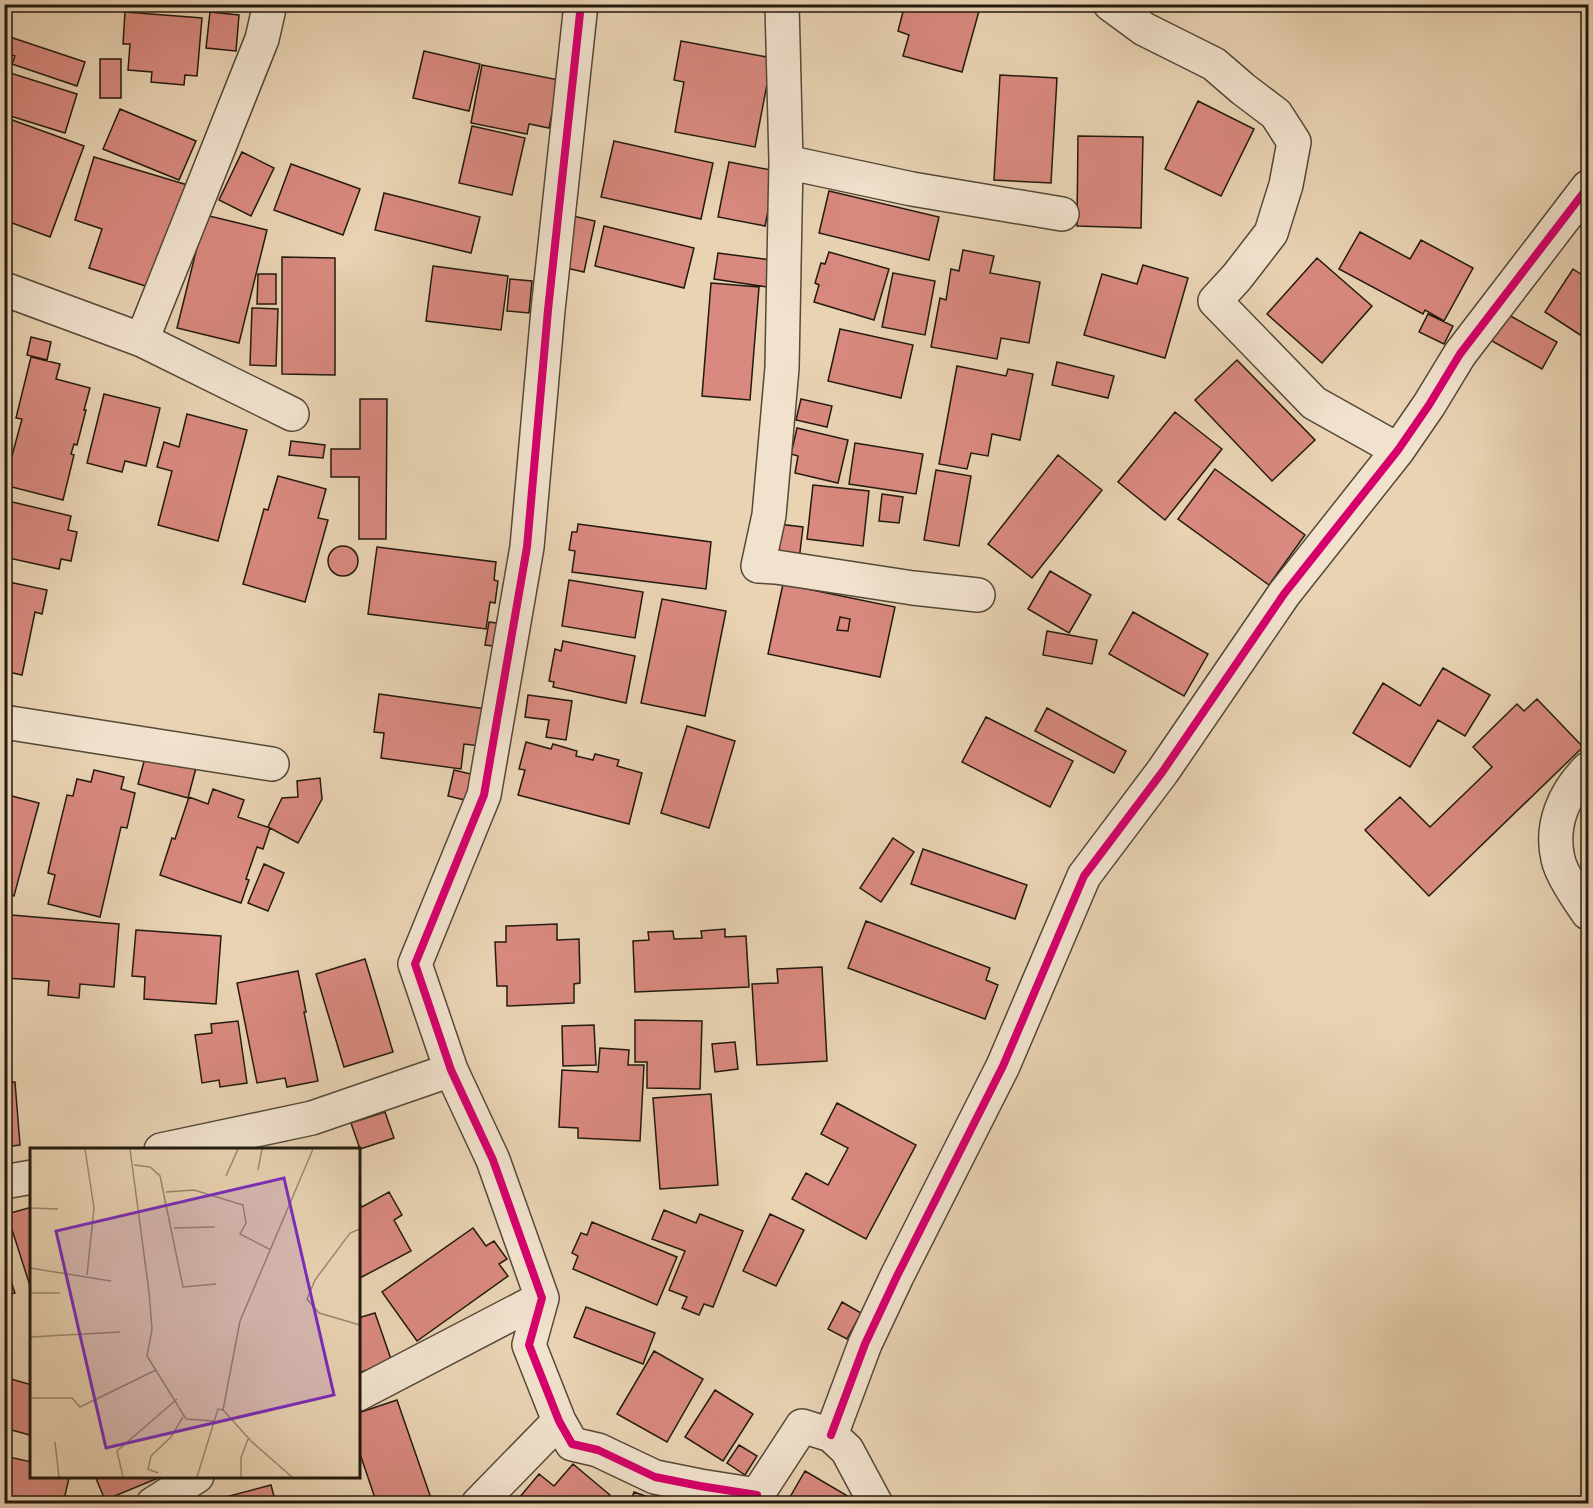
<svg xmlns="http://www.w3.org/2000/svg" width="1593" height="1508" font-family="'Gentium Book Plus',serif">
<rect width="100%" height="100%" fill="#e9d3b3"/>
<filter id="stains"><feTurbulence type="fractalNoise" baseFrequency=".00333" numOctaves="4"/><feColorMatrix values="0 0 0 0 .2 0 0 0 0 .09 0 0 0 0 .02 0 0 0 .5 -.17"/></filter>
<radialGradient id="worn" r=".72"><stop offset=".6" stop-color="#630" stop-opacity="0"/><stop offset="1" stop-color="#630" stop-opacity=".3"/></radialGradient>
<path fill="#d9897f" stroke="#231a0f" stroke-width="1.5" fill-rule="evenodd" d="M905,4H981L962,72L903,56L909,35L898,31Z
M125,12L202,18L197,76L185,75L184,85L151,82L152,72L128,70L130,44H123Z
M210,12L239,15L236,51L206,48Z
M4,35L85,62L77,86L12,64L15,56L4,53Z
M681,41L772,58L755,147L675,132L684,82L674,80Z
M424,51L480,64L469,111L413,98Z
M100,59H121V98H100Z
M482,65L559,80L549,128L529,124L527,134L471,123Z
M4,71L77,94L65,133L4,114Z
M1000,75L1057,78L1051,183L994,180Z
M1198,101L1254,129L1221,196L1165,169Z
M120,109L196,141L179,180L103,149Z
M4,117L84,146L50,237L4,220Z
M472,126L525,138L512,195L459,183Z
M1078,136L1143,137L1141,228L1077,226Z
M614,141L713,163L701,219L601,197Z
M242,152L274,168L251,216L219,200Z
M94,157L191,186L158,290L89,268L102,229L75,220Z
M729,162L776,171L765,226L718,217Z
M291,164L360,189L343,235L274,210Z
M829,191L939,217L929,260L819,233Z
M384,193L480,217L471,253L375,230Z
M205,215L267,230L239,343L177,328Z
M573,216L595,221L584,272L562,267Z
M604,226L694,248L684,288L595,266Z
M1360,232L1410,259L1421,240L1473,268L1444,321L1425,310L1423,314L1339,269Z
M963,250L994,256L990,273L1040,282L1029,343L1001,338L997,359L931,347L940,298L946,300L951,269L959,271Z
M829,252L889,269L874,320L814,302L819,285L815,283L821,263L825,264Z
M718,253L771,260L767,287L714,279Z
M282,257L335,258V375L282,374Z
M1317,258L1372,306L1322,363L1267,314Z
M1143,265L1188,278L1165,358L1084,335L1102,274L1137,284Z
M433,266L508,276L501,330L426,321Z
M1573,269L1588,279V340L1545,312Z
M893,273L935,281L925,335L882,327Z
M258,274H276V304H257Z
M510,279L532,281L529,313L507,311Z
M711,283L759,287L750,400L702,396Z
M252,308L278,309L276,366L250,365Z
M1428,314L1453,326L1444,344L1419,332Z
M1507,314L1557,342L1542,369L1492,341Z
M840,329L913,345L901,398L828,381Z
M31,337L51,342L47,360L27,355Z
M31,357L60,364L56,379L90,388L84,410H86L77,445L74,444L71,454L74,455L63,500L4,485L22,419L16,418Z
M1237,360L1315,440L1272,481L1195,400Z
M1057,362L1114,376L1108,398L1052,385Z
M957,366L1006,376L1008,369L1033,374L1020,440L992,434L988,456L971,453L967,469L939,464Z
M104,394L160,408L146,466L125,461L122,472L87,463Z
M360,399H387L386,539H359V477H331V449H360Z
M801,399L832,406L827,427L796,420Z
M1175,412L1222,449L1165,520L1118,482Z
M187,414L247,430L218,541L158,525L172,471L157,467L164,442L179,447Z
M797,428L848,440L838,483L795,473L798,456L791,454Z
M291,441L325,445L323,458L289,455Z
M855,443L923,454L916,494L849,484Z
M1058,455L1102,490L1032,578L988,544Z
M1215,469L1305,535L1269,585L1178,519Z
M936,470L971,476L959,546L924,540Z
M278,476L326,489L318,518L328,520L305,602L243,584L264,509L268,510Z
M813,485L869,491L863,546L807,539Z
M882,494L903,497L899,523L879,521Z
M4,500L71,516L68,530L77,532L71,561L61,559L59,569L4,557Z
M578,524L711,542L706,589L572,572L575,551L569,550L572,532H577Z
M778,524L803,527L799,560L774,557Z
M328 561a15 15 0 1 1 30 0a15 15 0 1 1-30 0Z
M377,547L496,562L494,580L498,581L495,603L490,602L486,629L368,614Z
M1050,571L1091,595L1069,633L1028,609Z
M569,580L643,592L635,638L562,626Z
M4,581L47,590L42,614L35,612L22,675L4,671Z
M783,584L895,607L880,677L768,654ZM840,617L850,619L848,631L837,630Z
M662,599L726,611L705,716L641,703Z
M1133,612L1208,654L1184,696L1109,654Z
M840,617L850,619L848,631L837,630Z
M489,622L504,624L500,647L485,645Z
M1047,631L1097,640L1092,664L1043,655Z
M563,641L635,656L626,703L553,687L554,682L549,681L555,649L561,651Z
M1443,668L1490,695L1465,736L1438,720L1410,767L1353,733L1383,683L1420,706Z
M379,694L486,709L480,746L464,744L461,769L381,758L384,733L374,732Z
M528,695L572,701L566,740L546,737L549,720L525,717Z
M1537,699L1583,747L1429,896L1365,830L1400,797L1430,827L1492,767L1473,747L1517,704L1524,711Z
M1047,708L1126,751L1114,773L1035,731Z
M986,717L1073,761L1050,807L962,762Z
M687,726L735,741L709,828L661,813Z
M526,742L551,749L553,744L577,751L576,756L593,760L595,754L619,760L617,766L642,773L629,824L518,795L525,770L519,769Z
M146,754L196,768L188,798L138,784Z
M94,770L124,777L121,789L135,793L127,828L121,827L100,917L48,904L55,875L48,873L67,795L73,796L77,779L91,782Z
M454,770L479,776L473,802L448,796Z
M320,778L322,799L298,843L268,827L282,798L298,797L297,781Z
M213,789L244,800L238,817L270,828L263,849L257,847L246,879L249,880L241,903L160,875L172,838L175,839L189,797L208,804Z
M4,794L39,803L14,896L4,894Z
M893,838L914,852L881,902L860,888Z
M923,849L1027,885L1015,919L911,884Z
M264,864L284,873L268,911L248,903Z
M11,915L119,924L114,987L80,984L79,998L48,995L49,981L6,978Z
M866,921L990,968L986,980L998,985L985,1019L848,968Z
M557,924V940L579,939L580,983L574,984V1003L507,1006V986H497L495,942H506V926Z
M725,929V937L746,936L749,987L635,992L633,941L649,940L648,932L673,931L674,939L702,938L701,931Z
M136,930L221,936L216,1004L144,999L145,977L132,976Z
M365,959L393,1052L344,1067L316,974Z
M822,967L827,1061L757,1065L752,984L778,983L777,969Z
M298,971L306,1012H304L318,1081L287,1087L285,1078L257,1083L237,983Z
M635,1020L702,1021L700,1089L647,1088V1062H635Z
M238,1021L247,1083L220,1087L219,1080L202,1083L195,1035L212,1033L211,1024Z
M594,1025L596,1065L563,1066L562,1026Z
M735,1042L738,1069L715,1072L712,1044Z
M600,1048L629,1050L628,1065H644L640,1141L578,1138V1128L559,1127L562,1070L598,1072Z
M15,1082L20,1145L4,1147V1083Z
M711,1094L718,1185L660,1189L653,1098Z
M837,1103L916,1145L866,1239L792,1199L806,1173L828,1185L848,1148L821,1134Z
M385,1112L394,1138L360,1149L351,1123Z
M389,1192L402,1215L394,1220L411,1251L358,1279V1200L362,1207Z
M32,1207V1292L7,1214Z
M664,1210L696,1223L700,1214L743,1231L713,1307L704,1304L699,1315L682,1308L687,1297L669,1290L685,1251L652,1239Z
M770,1214L804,1230L776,1286L743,1271Z
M592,1222L677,1257L657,1305L573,1269L578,1256L572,1253L581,1233L587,1235Z
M473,1228L486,1246L494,1241L507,1259L499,1264L508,1276L417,1341L382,1292Z
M4,1262L15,1293L4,1296Z
M842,1302L861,1313L847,1339L828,1329Z
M586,1307L655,1333L643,1364L574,1337Z
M375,1313L392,1362L358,1373V1318Z
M654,1351L703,1379L667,1442L617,1414Z
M4,1377L32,1385V1430L30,1435L4,1428Z
M715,1390L753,1414L723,1461L685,1437Z
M397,1400L432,1501L425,1504H377L358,1448V1413Z
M739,1445L757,1456L745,1475L727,1463Z
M4,1456L32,1462V1476H62L69,1478L63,1504H4Z
M573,1464L610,1495L602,1504H514L539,1474L554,1486Z
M805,1471L851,1498L848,1504H786Z
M95,1476H163L105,1500Z
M271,1485L276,1504H199Z
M634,1492L668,1504H630Z"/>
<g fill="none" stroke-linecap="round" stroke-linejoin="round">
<defs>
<path id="street" d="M581,4L548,310L527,547L484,795L415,964L451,1070L493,1160L542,1298L529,1345L559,1421L572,1444L598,1450L655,1477L700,1486L757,1495
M782,4L786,162L782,368L769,515L758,566L776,567L913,588L978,595
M1110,4L1144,29L1214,64L1243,89L1276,114L1294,142L1286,185L1271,233L1237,277L1215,301L1314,403L1398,450
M786,162L912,189L1062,214
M4,289L142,340L292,414
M142,340L262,39L270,4
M4,722L272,764
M1588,769C1564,793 1550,825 1558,859C1561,874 1579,900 1588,913
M161,1150L312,1118L451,1070
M4,1182L32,1177
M358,1394L542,1298
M831,1435L865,1344L897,1276L1003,1066L1084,876L1163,771L1284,594L1398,450L1429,405L1460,354L1588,187
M153,1504L197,1476
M478,1504L559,1421
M753,1504L757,1495L802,1426L831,1435L847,1450L876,1504"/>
</defs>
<use href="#street" stroke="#544838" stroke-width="36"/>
<use href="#street" stroke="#f1e2ce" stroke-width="33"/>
<defs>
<path id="cycleway" d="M581,4L548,310L527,547L484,795L415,964L451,1070L493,1160L542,1298L529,1345L559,1421L572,1444L598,1450L655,1477L700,1486L757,1495
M831,1435L865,1344L897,1276L1003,1066L1084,876L1163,771L1284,594L1398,450L1429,405L1460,354L1588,187"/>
</defs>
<use href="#cycleway" stroke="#f1e2ce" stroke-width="11"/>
<use href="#cycleway" stroke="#d6006c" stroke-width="8"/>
</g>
<g transform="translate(30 1148)">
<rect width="330" height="330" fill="#e9d3b3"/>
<path fill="none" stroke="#9a8971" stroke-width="1.5" d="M55,1L64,60L57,127M100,1L119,144L122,181L117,208L156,271L184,273M104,17L120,19L130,28L153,139L186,136M228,22L232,1M196,28L208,1M136,44L164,42L213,57L216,75L210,86L241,102M0,60L28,61M144,80L185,79M330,81L320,85L285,132L277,151L289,165L330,177M0,120L81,133M0,145H30M0,189L90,184M0,250H42L50,259L126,222M193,262L210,173L283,1M193,262L222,294L262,329M25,294L29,329M128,325L118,321L121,308L141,289L153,269M93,329L87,303L147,251M167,329L188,261L193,262M211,329V310L218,291"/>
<path fill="#7b2cbf" fill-opacity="0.15" stroke="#7b2cbf" stroke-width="3" d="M254,30L304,247L76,300L26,83Z"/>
<rect width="330" height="330" fill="none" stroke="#231a0f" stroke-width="3"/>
</g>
<rect width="1593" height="1508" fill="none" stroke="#e9d3b3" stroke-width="24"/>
<rect x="6" y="6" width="1581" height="1496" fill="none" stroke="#231a0f" stroke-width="3"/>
<rect x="12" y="12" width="1569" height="1484" fill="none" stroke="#231a0f" stroke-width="1.5"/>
<rect width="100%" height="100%" filter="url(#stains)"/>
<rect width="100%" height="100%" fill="url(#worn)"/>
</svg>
